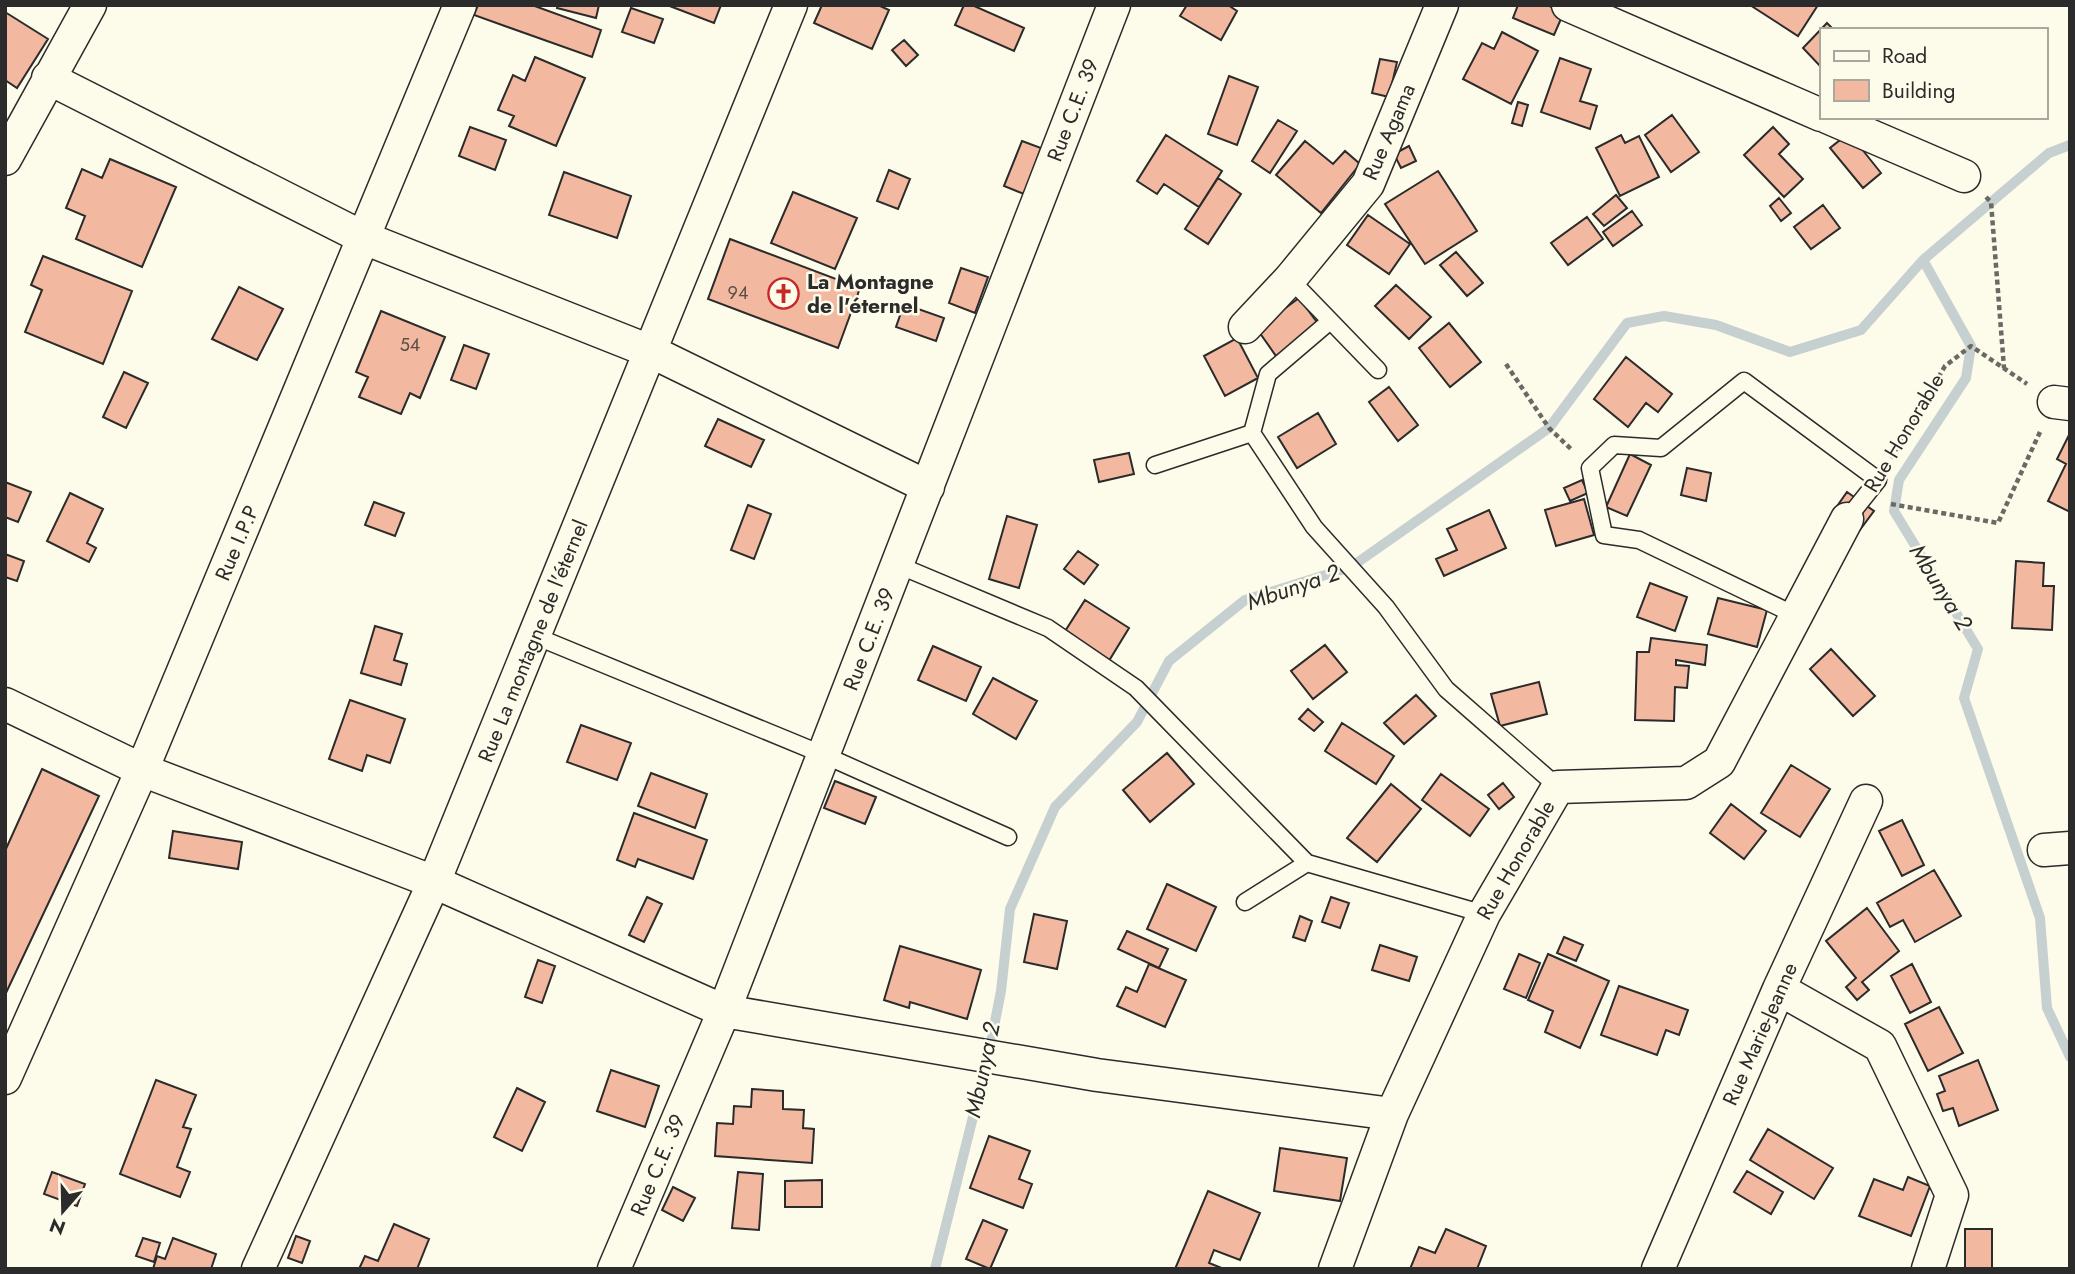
<svg xmlns="http://www.w3.org/2000/svg" width="2075" height="1274" font-family="Jost,sans-serif">
<rect width="100%" height="100%" fill="#fdfbea"/>
<g fill="none" stroke-linecap="round" stroke-linejoin="round">
<path stroke="#c7d0d0" stroke-width="10" d="M2070,145L2049,153L1923,260L1971,346L1966,378L1899,480L1894,511L1978,649L1964,698L2040,918L2047,1008L2070,1057
M935,1269L988,1057L1001,991L1010,909L1055,807L1137,722L1169,661L1245,600L1351,567L1549,428L1627,323L1664,316L1716,325L1790,352L1861,330L1923,260"/>
</g>
<path fill="#f2b8a0" stroke="#2b2b2b" stroke-width="2" d="M478,5H532L601,30L592,57L474,15Z
M558,5H599L596,18L557,8Z
M667,5H721L714,23Z
M822,5H878L889,10L872,49L814,23Z
M964,5H972L1024,28L1014,51L955,25Z
M1187,5H1228L1237,11L1221,40L1180,16Z
M1518,5H1547L1564,12L1554,35L1513,18Z
M1750,5H1818L1798,36Z
M631,8L663,19L654,43L622,32Z
M5,12L48,39L17,88L5,80Z
M1827,23L1834,30H1821V67L1803,48Z
M1502,32L1538,51L1511,104L1463,79L1482,43L1494,49Z
M904,40L918,55L906,66L892,50Z
M535,57L585,78L556,146L509,126L514,116L498,110L513,75L525,81Z
M1560,58L1591,69L1580,101L1597,106L1590,129L1541,112Z
M1380,59L1397,62L1389,97L1372,93Z
M1229,76L1258,87L1237,145L1208,134Z
M1518,102L1528,105L1522,126L1512,123Z
M1672,115L1699,152L1671,172L1645,135Z
M1278,120L1297,131L1270,173L1252,161Z
M470,127L506,140L495,170L459,156Z
M1773,127L1789,144L1779,154L1803,179L1784,197L1744,155Z
M1849,133L1881,173L1863,188L1830,148Z
M1166,135L1222,171L1199,207L1164,184L1157,194L1137,181Z
M1621,135L1625,143L1639,136L1659,177L1620,196L1596,148Z
M1022,141L1041,148L1024,194L1004,186Z
M1305,141L1333,164L1345,151L1360,164L1321,213L1276,175Z
M1409,146L1416,161L1401,168L1394,154Z
M110,159L176,187L142,267L76,239L85,216L66,208L82,169L102,178Z
M889,170L910,179L898,209L877,201Z
M1438,171L1477,231L1425,264L1385,204Z
M564,172L631,196L617,238L549,215Z
M1218,178L1241,194L1208,244L1185,229Z
M793,192L857,218L835,269L771,243Z
M1616,195L1627,208L1604,226L1593,214Z
M1779,198L1791,213L1781,221L1770,206Z
M1823,205L1840,228L1811,249L1794,227Z
M1632,211L1642,225L1613,246L1603,232Z
M1368,215L1410,244L1389,274L1347,245Z
M1587,217L1603,239L1568,265L1551,243Z
M730,239L860,288L838,348L708,299Z
M1456,252L1483,283L1467,296L1440,265Z
M43,256L132,291L103,364L25,332L42,290L31,285Z
M961,268L988,277L975,313L949,303Z
M1396,285L1431,317L1409,339L1375,306Z
M239,287L283,309L257,360L212,339Z
M1299,298L1319,325L1276,356L1257,329Z
M904,304L944,318L936,341L896,327Z
M381,311L445,337L420,398L410,393L401,414L359,397L368,377L356,372Z
M1449,323L1481,362L1450,387L1419,348Z
M1237,338L1258,378L1225,396L1204,356Z
M464,345L489,354L476,389L451,380Z
M1626,357L1672,394L1658,412L1646,403L1628,427L1594,399Z
M124,372L148,383L126,428L103,417Z
M1389,387L1418,425L1398,441L1369,402Z
M1318,413L1336,444L1297,468L1278,437Z
M718,419L764,440L751,467L705,446Z
M2070,433V512L2048,501L2066,464L2057,459Z
M1129,453L1134,474L1099,482L1094,460Z
M1630,454L1651,465L1627,516L1606,507Z
M1687,468L1711,473L1706,501L1681,495Z
M1582,480L1588,493L1570,501L1564,488Z
M5,482L31,492L18,522L5,517Z
M1847,492L1874,511L1859,531L1833,512Z
M70,493L103,509L87,543L96,548L89,562L47,541Z
M1584,499L1594,535L1556,546L1545,510Z
M374,502L404,513L395,536L365,525Z
M748,505L771,514L754,559L731,550Z
M1489,510L1506,548L1444,576L1436,559L1457,550L1447,529Z
M1007,516L1037,525L1019,588L989,579Z
M1078,551L1098,565L1084,584L1064,569Z
M5,554L24,561L17,581L5,577Z
M2016,561L2044,563L2043,586H2054L2052,630L2012,628Z
M1650,583L1687,597L1675,631L1637,617Z
M1718,598L1767,610L1757,647L1708,634Z
M1085,600L1129,628L1107,664L1062,636Z
M375,626L402,634L394,660L407,664L401,685L361,673Z
M1651,638L1707,645L1705,665L1676,660V665L1689,666L1687,688L1675,687L1674,721L1635,720L1637,652H1649Z
M1325,645L1347,672L1313,699L1291,671Z
M933,646L981,667L966,701L918,680Z
M1831,649L1875,696L1853,716L1810,669Z
M993,678L1037,701L1016,739L973,714Z
M1539,682L1547,714L1500,726L1491,694Z
M1416,695L1436,716L1404,744L1384,723Z
M350,700L405,719L390,763L367,755L362,771L329,759Z
M1308,709L1323,722L1314,731L1299,719Z
M1342,723L1394,756L1376,784L1325,751Z
M581,725L631,743L617,780L567,762Z
M1167,753L1194,784L1150,822L1123,790Z
M1791,765L1830,789L1800,837L1761,813Z
M42,769L99,796L5,995V851Z
M651,773L707,794L695,828L638,806Z
M1441,774L1489,809L1470,836L1422,800Z
M835,781L876,797L865,824L824,808Z
M1503,783L1514,797L1499,809L1488,795Z
M1391,784L1421,809L1377,862L1347,838Z
M1731,804L1766,831L1744,859L1710,833Z
M634,813L707,840L693,879L638,859L635,867L617,860Z
M1902,820L1924,865L1902,876L1879,831Z
M173,831L242,842L238,869L169,858Z
M1934,870L1961,916L1915,942L1903,920L1890,927L1877,903Z
M1167,884L1216,907L1196,951L1147,929Z
M647,897L662,904L644,942L629,935Z
M1331,897L1349,903L1340,928L1322,922Z
M1867,908L1899,951L1862,982L1869,990L1857,1000L1846,987L1856,978L1826,941Z
M1034,914L1067,921L1057,969L1024,962Z
M1300,916L1312,921L1305,941L1293,937Z
M1127,931L1168,949L1159,968L1118,949Z
M1564,937L1583,945L1576,961L1557,953Z
M1380,945L1417,957L1409,981L1372,970Z
M900,946L981,970L967,1019L910,1002L909,1008L884,1000Z
M1519,954L1540,963L1526,998L1504,989Z
M1548,954L1609,981L1580,1048L1545,1032L1553,1011L1528,1000Z
M538,960L555,966L542,1003L525,997Z
M1149,964L1186,980L1165,1027L1117,1006L1126,987L1137,992Z
M1912,964L1931,1002L1910,1013L1891,976Z
M1619,986L1688,1010L1679,1035L1666,1030L1657,1055L1601,1035Z
M1939,1007L1963,1053L1928,1071L1905,1024Z
M1978,1060L1998,1110L1959,1126L1953,1108L1943,1111L1937,1094L1945,1091L1939,1076Z
M611,1070L659,1086L645,1127L597,1111Z
M156,1080L196,1095L183,1127L191,1129L177,1167L190,1172L180,1197L120,1174Z
M517,1088L545,1102L522,1151L494,1137Z
M752,1089L783,1091V1109L804,1110L803,1128L814,1129L812,1163L715,1156L717,1123L733,1124L734,1106L751,1107Z
M1768,1129L1833,1168L1814,1199L1750,1160Z
M989,1136L1030,1151L1019,1179L1032,1184L1023,1208L970,1188Z
M1280,1148L1347,1158L1340,1201L1274,1191Z
M1747,1171L1783,1192L1771,1214L1734,1192Z
M52,1172L85,1184L77,1206L44,1194Z
M738,1172L763,1174L759,1230L732,1228Z
M1908,1177L1930,1186L1911,1236L1859,1216L1874,1179L1903,1190Z
M822,1180V1207H785V1181Z
M673,1187L695,1198L683,1221L662,1210Z
M1208,1191L1260,1213L1240,1260L1214,1250L1209,1263L1224,1269H1175Z
M983,1220L1007,1230L990,1269L966,1259Z
M394,1224L429,1239L417,1269H359L365,1256L378,1261Z
M1446,1229L1486,1246L1477,1269H1410L1419,1247L1435,1253Z
M1965,1229H1992V1269H1965Z
M296,1236L310,1241L302,1263L288,1258Z
M143,1238L160,1243L154,1262L136,1256Z
M173,1238L216,1254L211,1269H153L157,1256L165,1259Z"/>
<g fill="none" stroke-linecap="round" stroke-linejoin="round">
<defs>
<path id="service" d="M1290,279L1378,370
M1252,433L1314,527L1386,607L1446,689L1558,787
M1155,465L1252,433L1268,374L1329,322
M898,565L1048,628L1136,688L1307,863L1484,914
M1797,616L1639,540L1604,535L1590,468L1614,445L1661,448L1744,381L1878,480L1847,519
M535,636L824,755L1008,837
M1245,902L1307,863"/>
<path id="minor" d="M1568,5L1821,115
M48,78L364,238L652,352L928,487
M1827,117L1964,176
M5,159L90,5
M1245,327L1290,279L1368,184L1442,5
M2054,402L2070,404
M5,704L142,770L434,882L724,1011L1097,1075L1392,1114
M2044,850L2070,848
M1779,989L1880,1046L1952,1195L1928,1269
M5,1078L142,770L460,5
M258,1269L434,882L791,5
M614,1269L724,1011L1114,5
M1335,1269L1392,1114L1484,914L1558,787L1686,783L1719,762L1847,519
M1658,1269L1779,989L1866,801"/>
</defs>
<use href="#service" stroke="#2b2b2b" stroke-width="19"/>
<use href="#minor" stroke="#2b2b2b" stroke-width="35"/>
<path stroke="#6a6964" stroke-width="4.5" stroke-dasharray="5 3.5" stroke-linecap="butt" d="M1986,197L1991,202L2004,368
M1506,364L1549,428L1572,450
M1891,458L1945,366L1971,346L2027,384
M1891,504L1998,523L2040,432"/>
<use href="#service" stroke="#fdfbea" stroke-width="16"/>
<use href="#minor" stroke="#fdfbea" stroke-width="32"/>
</g>
<defs>
<symbol id="church-ring" viewBox="-11 -11 22 22"><circle r="9.5" fill="#fdfbea" stroke="#c62828" stroke-width="1.5"/><path d="M-1.2-6h2.4v3.5h3.3v2.4h-3.3V6h-2.4V-.1h-3.3v-2.4h3.3Z" fill="#c62828"/></symbol>
</defs>
<g fill-rule="evenodd">
<use href="#church-ring" x="766" y="276" width="35" height="35"/>
</g>
<g text-anchor="middle" dominant-baseline="central" stroke-width="5" stroke-linejoin="round" paint-order="stroke">
<g font-size="18" fill="#5d4e48">
<text x="738" y="293">94</text>
<text x="410" y="345">54</text>
</g>
<g font-size="21" fill="#2b2b2b" stroke="#fdfbea">
<text transform="translate(1073 110) rotate(-69)">Rue C.E. 39</text>
<text transform="translate(1389 132) rotate(-67)">Rue Agama</text>
<text transform="translate(1904 433) rotate(-59)">Rue Honorable</text>
<text transform="translate(237 543) rotate(-67)">Rue I.P.P</text>
<text transform="translate(869 639) rotate(-69)">Rue C.E. 39</text>
<text transform="translate(533 641) rotate(-68)">Rue La montagne de l'éternel</text>
<text transform="translate(1516 860) rotate(-60)">Rue Honorable</text>
<text transform="translate(1760 1034) rotate(-66)">Rue Marie-Jeanne</text>
<text transform="translate(658 1165) rotate(-67)">Rue C.E. 39</text>
</g>
<g font-size="21" font-weight="bold" fill="#2b2b2b" stroke="#fdfbea" text-anchor="start">
<text x="807" y="282">La Montagne<tspan x="807" dy="24">de l'éternel</tspan></text>
</g>
<g font-size="23" font-style="italic" fill="#2b2b2b" stroke="#fdfbea">
<text transform="translate(1293 587) rotate(-19)">Mbunya 2</text>
<text transform="translate(1941 587) rotate(58)">Mbunya 2</text>
<text transform="translate(982 1070) rotate(-78)">Mbunya 2</text>
</g>
</g>
<rect width="2075" height="1274" fill="none" stroke="#2b2b2b" stroke-width="14"/>
<rect x="1820" y="28" width="228" height="91" fill="#fdfbea" stroke="#a9a89e" stroke-width="2"/>
<rect x="1834" y="51" width="35" height="10" fill="#fdfbea" stroke="#a9a89e" stroke-width="2"/>
<text x="1882" y="63" font-size="21" fill="#2b2b2b">Road</text>
<rect x="1834" y="80" width="35" height="21" fill="#f2b8a0" stroke="#a9a89e" stroke-width="2"/>
<text x="1882" y="98" font-size="21" fill="#2b2b2b">Building</text>
<g transform="translate(63 1211) rotate(200)" stroke="#fdfbea" stroke-width="5" paint-order="stroke">
<path d="M0-5L12 26L0 18L-12 26Z" fill="#2b2b2b"/>
<text y="-10" font-size="19" font-weight="bold" text-anchor="middle" fill="#2b2b2b">N</text>
</g>
</svg>
